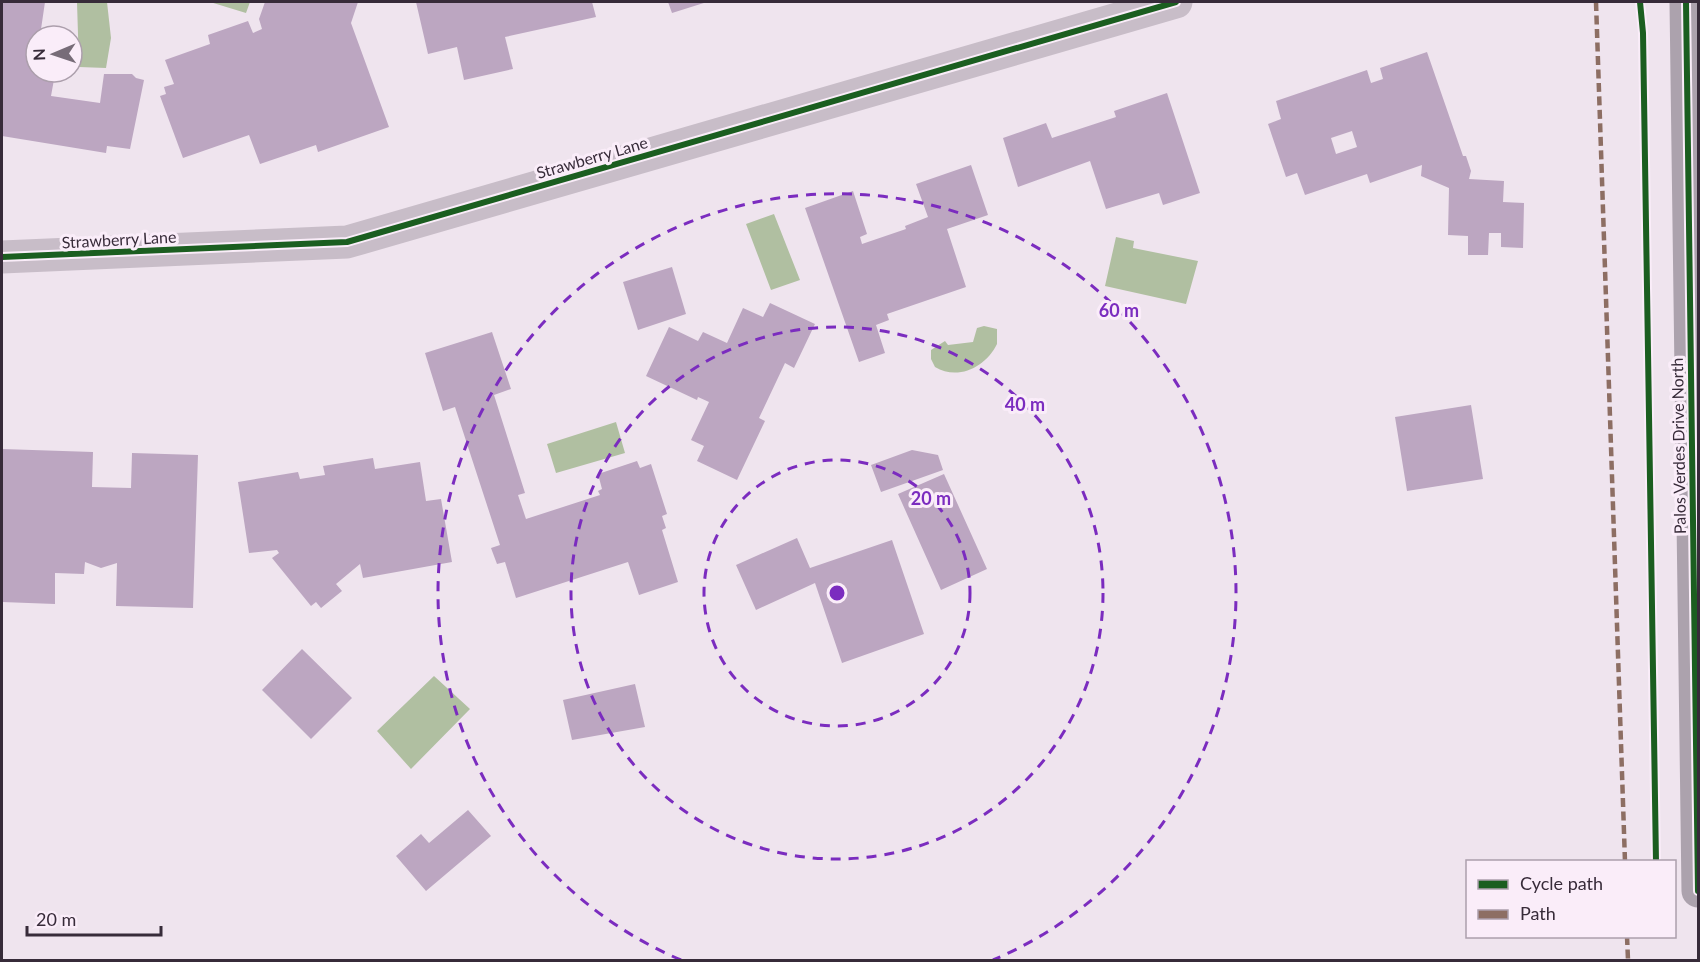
<svg xmlns="http://www.w3.org/2000/svg" width="1700" height="962" font-family="Lato,sans-serif">
<rect width="100%" height="100%" fill="#efe4ee"/>
<path fill="#b0bfa1" d="M77,2H107L111,38L106,68L79,67Z
M210,2H250L246,13Z
M774,214L800,280L771,290L746,224Z
M1116,237L1134,241L1133,248L1198,261L1186,304L1105,286Z
M984,326L997,329V344C986,367 958,381 935,367L931,359V350L945,341L948,345L973,342L977,328Z
M616,422L625,453L556,473L547,444Z
M434,676L470,709L411,769L377,731Z"/>
<path fill="#bca6c1" fill-rule="evenodd" d="M2,2H45L40,36H36L35,70L55,74L51,96L100,103L104,74H132L136,78L144,80L130,149L107,146L106,153L2,136Z
M265,2H358L351,23L389,127L318,152L316,145L260,164L249,135L183,158L160,96L166,94L164,87L174,84L165,60L210,44L208,35L248,21L253,33L262,29L259,19Z
M416,2H592L596,17L505,37L513,69L464,80L457,47L428,54Z
M668,2H707L672,13Z
M1427,52L1463,156H1466L1471,171L1469,179L1504,181L1503,202L1524,203L1523,248L1501,247V233H1489L1488,255H1468V236L1448,235L1449,188L1421,176L1422,165L1370,183L1367,174L1305,195L1297,173L1286,177L1268,124L1281,119L1276,101L1367,70L1371,83L1383,79L1380,68ZM1352,131L1357,147L1336,154L1331,138Z
M1167,93L1200,193L1163,205L1159,193L1106,209L1090,161L1018,187L1003,138L1046,123L1052,138L1116,117L1114,111Z
M971,165L988,215L947,229L966,287L887,314L889,320L876,325L885,353L859,362L805,208L853,191L867,234L860,237L862,244L906,229L905,226L928,217L916,184Z
M672,267L686,314L638,330L623,282Z
M770,303L815,324L794,368L785,363L759,418L765,421L737,480L697,461L704,446L691,440L709,402L698,397L697,400L646,376L669,327L698,341L703,332L727,343L743,308L763,317Z
M492,332L511,389L494,395L525,493L518,495L526,519L600,495L598,491L602,489L598,474L637,461L640,468L651,464L667,514L662,516L666,528L662,530L678,582L639,595L628,562L516,598L505,562L497,564L491,548L500,545L455,407L443,411L425,353Z
M1471,405L1483,479L1407,491L1395,417Z
M2,449L93,452L92,487L131,488L132,453L198,455L193,608L116,606L117,563L101,568L85,562L84,574L55,573V604L2,602Z
M912,450L938,455L943,470L881,492L871,465Z
M373,458L375,469L420,462L426,501L441,499L452,562L363,578L360,564L336,584L342,591L321,608L316,602L311,606L272,558L279,553L277,550L249,553L238,482L298,472L300,479L325,475L323,466Z
M944,474L987,569L941,590L898,494Z
M797,538L810,568L892,540L924,634L842,663L815,583L756,610L736,565Z
M302,649L352,698L311,739L262,690Z
M635,684L645,727L572,740L563,700Z
M468,810L491,836L426,891L396,856L421,834L429,843Z"/>
<g fill="none" stroke-linecap="round" stroke-linejoin="round">
<path stroke="#c8bdc8" stroke-width="33" d="M2,257L347,242L1176,2"/>
<path stroke="#aca2ad" stroke-width="33" d="M1686,2L1698,891"/>
<path stroke="#8d6e63" stroke-width="4.5" stroke-dasharray="9 4.5" stroke-linecap="butt" d="M1596,2L1625,862
M1627,936L1628,960"/>
<defs>
<path id="cycleway" d="M1640,2L1643,33L1656,862
M1686,2L1698,891
M2,257L347,242L1176,2"/>
</defs>
<use href="#cycleway" stroke="#faedf9" stroke-width="10"/>
<use href="#cycleway" stroke="#1b5e20" stroke-width="6"/>
</g>
<g fill="none" stroke="#7b2cbf" stroke-width="3" stroke-dasharray="10 8">
<circle cx="837" cy="593" r="133"/>
<circle cx="837" cy="593" r="266"/>
<path d="M681 960A399 399 0 1 1 993 960"/>
</g>
<g text-anchor="middle" dominant-baseline="central" stroke-width="6" stroke-linejoin="round" paint-order="stroke">
<g font-size="16" fill="#372b39" stroke="#faedf9">
<text transform="translate(592 157) rotate(-16)">Strawberry Lane</text>
<text transform="translate(119 239) rotate(-3)">Strawberry Lane</text>
<text transform="translate(1678 446) rotate(-91)">Palos Verdes Drive North</text>
</g>
</g>
<circle cx="837" cy="593" r="9" fill="#7b2cbf" stroke="#faedf9" stroke-width="3"/>
<g font-size="18" text-anchor="middle" font-weight="bold" fill="#7b2cbf" stroke="#faedf9" stroke-width="6" stroke-linejoin="round" paint-order="stroke">
<text x="1119" y="317">60 m</text>
<text x="1025" y="411">40 m</text>
<text x="931" y="505">20 m</text>
</g>
<rect width="1700" height="962" fill="none" stroke="#372b39" stroke-width="6"/>
<rect x="1466" y="860" width="210" height="78" fill="#faedf9" stroke="#ac9fac" stroke-width="1.5"/>
<rect x="1478" y="880" width="30" height="9" fill="#1b5e20" stroke="#ac9fac" stroke-width="1.5"/>
<text x="1520" y="890" font-size="18" fill="#372b39">Cycle path</text>
<rect x="1478" y="910" width="30" height="9" fill="#8d6e63" stroke="#ac9fac" stroke-width="1.5"/>
<text x="1520" y="920" font-size="18" fill="#372b39">Path</text>
<g transform="translate(54 54) rotate(268)"><circle r="28" fill="#faedf9" stroke="#ac9fac" stroke-width="1.5"/>
<path d="M0-4.5L10 22L0 15L-10 22Z" fill="#776c78"/>
<text y="-9" font-size="16" font-weight="bold" text-anchor="middle" fill="#372b39">N</text>
</g>
<path d="M27 926v9h134v-9" fill="none" stroke="#372b39" stroke-width="3"/>
<text x="36" y="926" font-size="18" fill="#372b39" stroke="#faedf9" stroke-width="4.5" paint-order="stroke">20 m</text>
</svg>
